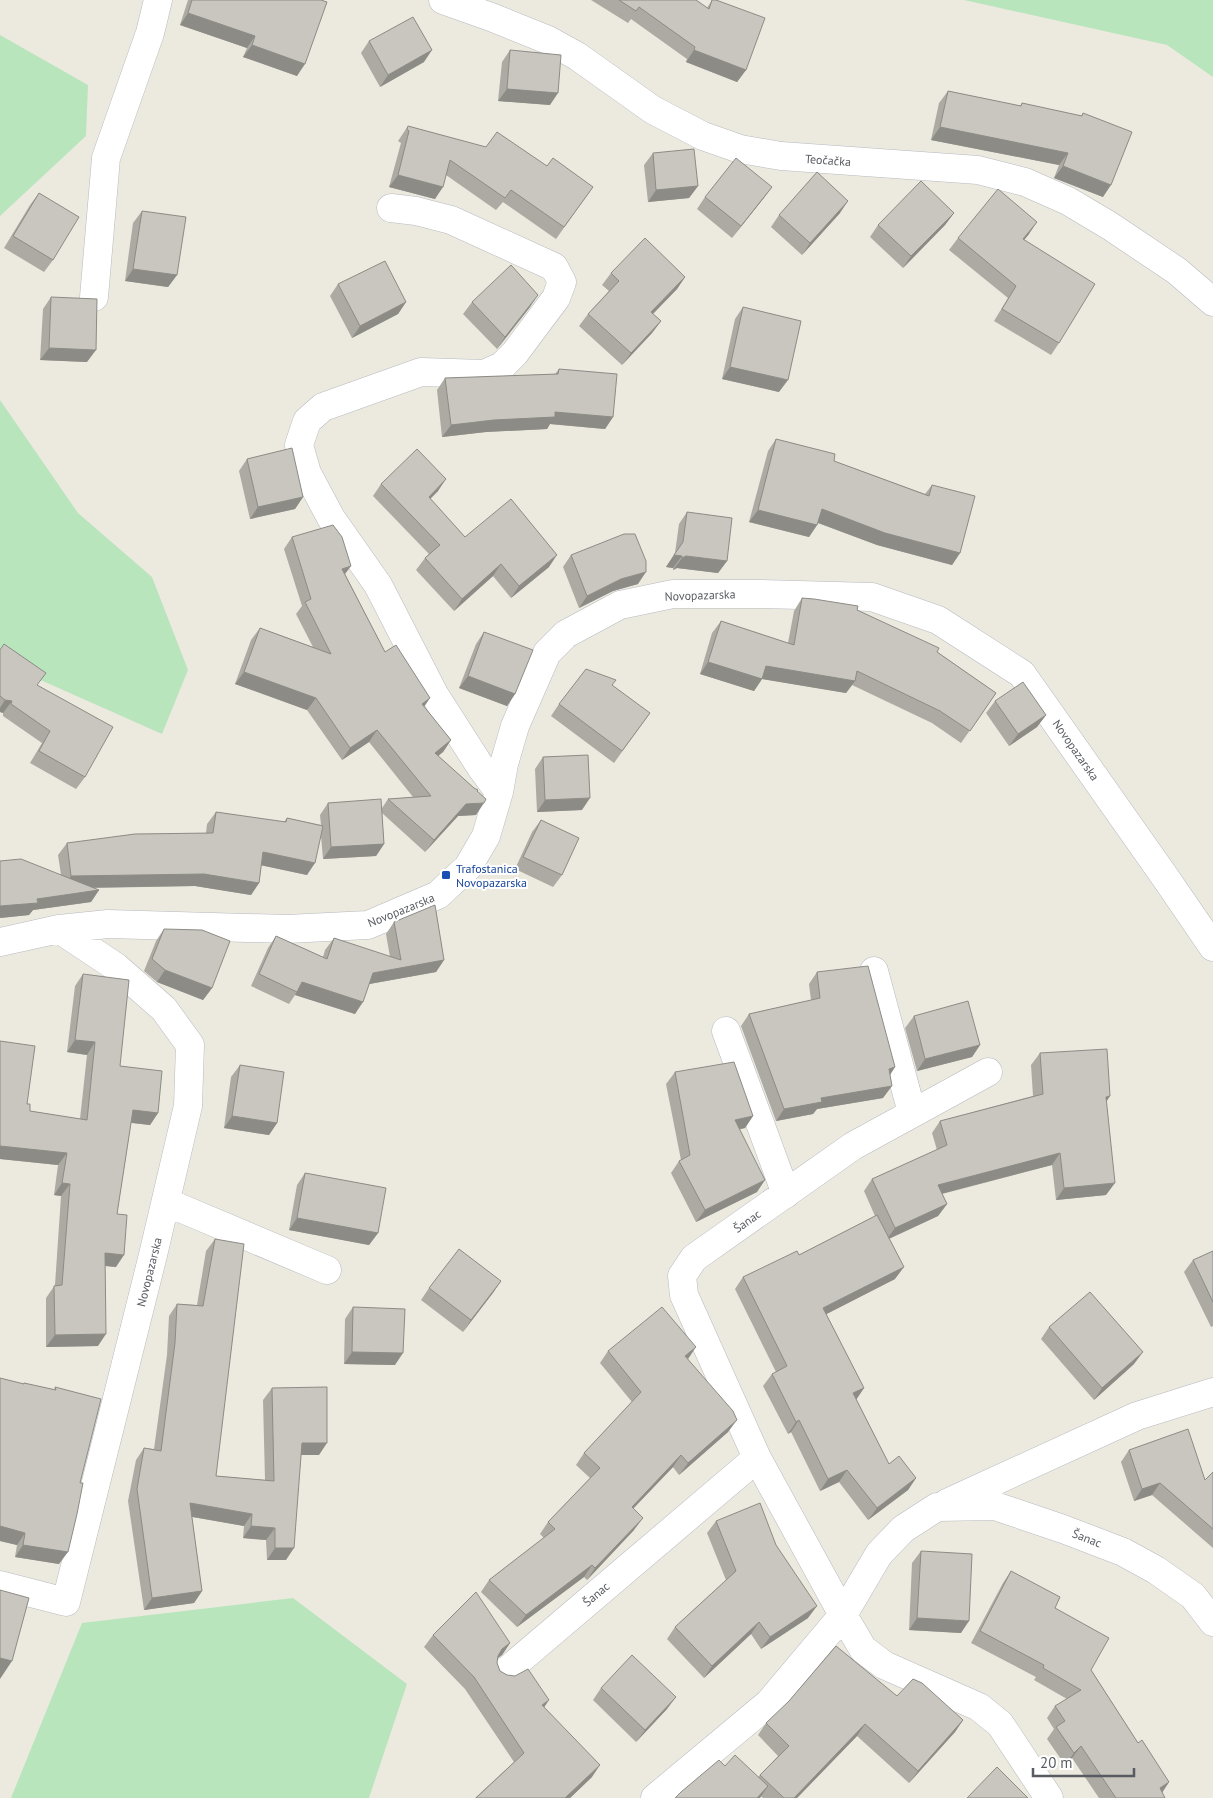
<svg xmlns="http://www.w3.org/2000/svg" width="1213" height="1798" font-family="'PT Sans',sans-serif">
<rect width="100%" height="100%" fill="#eceadf"/>
<path fill="#b9e5bd" d="M964,0H1213V77L1167,45Z
M0,35L88,85L86,136L0,216Z
M0,400L78,513L152,577L188,670L162,734L0,662Z
M293,1598L407,1684L369,1798H11L82,1623Z"/>
<g fill="none" stroke-linecap="round" stroke-linejoin="round">
<defs>
<path id="minor" d="M443,0L491,17L548,40L577,56L653,110L703,136L740,149L781,156L978,170L1025,182L1068,201L1110,226L1177,271L1213,302
M391,208L416,211L451,220L554,267L562,282L556,298L515,353L502,366L484,374L421,372L323,407L307,421L299,445L307,473L331,518L378,585L434,694L480,766L499,792
M94,297L106,158L150,33L158,0
M0,942L59,929L108,924L287,929L368,925L438,895L468,867L486,836L499,792L504,764L515,726L547,653L566,634L620,605L673,594H761L872,597L938,620L1022,674L1165,877L1213,947
M874,971L912,1113
M726,1031L786,1194
M988,1072L853,1146L694,1258L682,1276L684,1295L757,1458L843,1615L863,1649L884,1665L979,1707L1000,1724L1049,1798
M166,1202L327,1270
M947,1503L1137,1416L1213,1392
M0,1585L66,1602L153,1255L188,1106L190,1045L164,1009L116,967L59,929
M504,1673L757,1458
M655,1798L769,1703L843,1615L879,1554L903,1529L937,1507L995,1506L1063,1529L1123,1552L1156,1570L1193,1596L1213,1622"/>
</defs>
<use href="#minor" stroke="#b7b9bf" stroke-width="29"/>
<use href="#minor" stroke="#fff" stroke-width="28"/>
</g>
<path fill="#acaaa3" d="M188,0H321L297,76L243,57L247,48L180,25Z
M591,0H696L707,8L712,0H716L746,70L737,82L686,62L687,59L631,19L628,23Z
M369,41L424,62L380,87L361,53Z
M510,50L550,105L498,101L502,62Z
M948,91L1020,106L1022,103L1081,116L1083,113L1103,197L1054,178L1059,165L931,140L939,103Z
M408,126L547,166L593,187L556,239L503,202L496,210L446,175L435,199L389,187L401,143L398,141Z
M653,153L698,186L689,198L648,202L644,165Z
M772,187L763,199L732,238L697,209L705,197Z
M39,193L53,260L44,272L4,248L30,205Z
M142,211L177,275L168,287L125,281L133,223Z
M840,213L802,255L771,227L779,215Z
M954,213L945,225L903,268L870,237L878,225Z
M1029,234L1024,240L1059,343L1051,355L994,321L1008,298L949,250L958,238Z
M611,273L685,277L677,289L653,314L661,321L652,333L622,365L579,326L588,314L609,291L602,285Z
M338,284L406,302L398,314L352,338L330,296Z
M51,297L87,362L40,360L43,309Z
M472,302L530,307L497,349L463,314Z
M743,307L779,392L722,379L735,319Z
M559,369L613,417L605,429L550,424L547,429L486,432L442,437L437,390L445,378L555,374Z
M776,439L834,461L925,494L932,485L960,553L952,565L877,545L818,523L817,525L809,537L749,522L768,451Z
M247,459L303,497L295,509L250,519L239,471Z
M381,484L438,491L430,499L465,537L549,567L511,598L493,576L454,611L416,570L425,558L429,554L373,496Z
M687,512L727,561L718,573L677,568L673,570V568L666,567L675,553L679,524Z
M292,537L345,574L385,652L424,707L451,740L443,752L438,756L477,791L476,815L458,816L425,852L382,813L384,844L376,856L323,859L321,836L307,875L261,865L259,883L251,895L195,886L94,888L99,890L91,902L33,910L29,915L0,918L61,875L58,855L67,843L206,833L207,824L216,812L284,822L287,818L321,825L320,815L328,803L382,808L388,799L413,797L369,742L342,760L307,710L235,684L251,640L260,628L313,647L296,614L302,606L284,549Z
M571,555L638,584L613,591L579,608L563,567Z
M802,598L857,610L937,652L996,693L961,743L932,723L852,685L846,693L762,679L754,691L700,674L712,633L721,621L788,643L794,611Z
M484,632L515,694L507,706L459,688L476,644Z
M0,650L37,685L85,777L76,789L30,763L42,743L3,716V713L0,712Z
M995,701L1046,715L1037,727L1009,746L986,713Z
M559,704L650,713L614,763L551,716Z
M543,757L582,810L537,812L535,769Z
M541,820L562,875L553,887L515,869L532,832Z
M394,922L444,960L436,972L369,984L355,1014L295,995L289,1004L251,986L268,948L276,936L323,957L325,950L334,938L390,957L386,934Z
M164,929L212,988L203,1000L157,982L144,971L156,941Z
M817,972L895,1067L890,1075L883,1098L817,1109L813,1114L776,1121L741,1026L749,1014L811,1000L809,984Z
M83,974L120,1066L158,1113L150,1125L131,1123L117,1214L116,1267L105,1266L98,1346L46,1347V1298L55,1285L61,1196L54,1195L58,1165L0,1159V1041L30,1111L80,1119L87,1055L67,1052L75,986Z
M914,1016L980,1045L972,1057L917,1071L905,1028Z
M1040,1053L1110,1096L1106,1102V1195L1056,1200L1052,1165L942,1194L947,1204L938,1216L889,1239L895,1279L826,1314L864,1388L856,1399L889,1464L916,1478L908,1490L868,1520L839,1482L820,1491L791,1432L788,1434L763,1386L772,1374L776,1372L735,1289L743,1277L799,1255L875,1216L864,1191L872,1179L937,1150L932,1133L940,1121L1033,1096L1031,1065Z
M240,1065L277,1123L269,1135L224,1128L231,1077Z
M675,1072L753,1116L745,1128L740,1129L757,1192L696,1222L671,1173L679,1161L681,1160L666,1084Z
M305,1173L378,1233L369,1245L289,1230L297,1185Z
M215,1239L216,1476L265,1480L263,1400L272,1388L319,1455H301L286,1560H267L266,1540L243,1538L244,1526L192,1517L202,1591L194,1603L144,1610L128,1501L136,1460L144,1448L154,1449L167,1355L169,1316L177,1304L197,1305L206,1251Z
M1213,1251V1326L1211,1327L1184,1272L1193,1260Z
M501,1281L463,1332L421,1300L429,1288Z
M353,1307L395,1365L344,1364L345,1319Z
M1049,1327L1134,1364L1094,1400L1041,1339Z
M608,1351L688,1359L728,1432L679,1475L673,1467L633,1509L634,1530L587,1580L584,1577L517,1627L481,1592L489,1580L544,1538L540,1534L548,1522L590,1478L576,1465L584,1453L632,1402L600,1363Z
M0,1378L23,1384L24,1383L54,1390L55,1387L80,1483L59,1564L15,1557L17,1545L0,1541Z
M1129,1450L1205,1480L1213,1472V1548L1152,1495L1134,1501L1121,1462Z
M716,1521L776,1545L808,1618L761,1649L751,1634L704,1678L667,1639L675,1627L726,1580L707,1533Z
M921,1551L961,1633L909,1630L912,1563Z
M1011,1571L1055,1608L1091,1670L1138,1743L1169,1782L1162,1793L1165,1798H1099L1072,1758L1065,1765L1047,1739L1054,1729L1047,1718L1055,1706L1067,1699L1034,1680L1036,1677L971,1643L1003,1583Z
M433,1635L510,1643L502,1655L497,1658V1663L500,1671L544,1707L592,1777L570,1798H475L514,1762L465,1689L424,1647Z
M601,1688L667,1709L636,1742L593,1700Z
M897,1696L963,1720L955,1732L909,1783L857,1736L797,1798H763L725,1766L758,1777L778,1756L758,1735L766,1723Z"/>
<path fill="#8c8b85" d="M188,13L255,36L247,48L180,25Z
M252,45L305,64L297,76L243,57Z
M432,50L424,62L380,87L388,75Z
M694,50L746,70L737,82L686,62Z
M507,89L558,93L550,105L498,101Z
M940,127L1068,153L1059,165L931,140Z
M1063,166L1111,185L1103,197L1054,178Z
M398,175L443,187L435,199L389,187Z
M698,186L689,198L648,202L656,190Z
M772,187L763,199L732,238L741,226Z
M848,201L840,213L802,255L810,243Z
M954,213L945,225L903,268L911,256Z
M1037,222L1029,234L1015,251L1023,239Z
M133,269L177,275L168,287L125,281Z
M685,277L677,289L643,324L651,312Z
M538,295L530,307L497,349L505,337Z
M406,302L398,314L352,338L360,326Z
M661,321L652,333L622,365L631,353Z
M49,348L96,350L87,362L40,360Z
M730,367L788,380L779,392L722,379Z
M555,412L613,417L605,429L550,424L547,429L486,432L442,437L451,425Z
M446,479L438,491L420,509L429,497Z
M303,497L295,509L250,519L258,507Z
M822,509L960,553L952,565L877,545L813,521Z
M758,510L817,525L809,537L749,522Z
M557,555L549,567L511,598L519,586Z
M674,555L682,556L673,568L666,567Z
M686,556L727,561L718,573L677,568L673,570L682,558Z
M501,564L493,576L454,611L462,599Z
M351,566L342,578V569Z
M646,572L638,584L613,591L579,608L587,596L621,579Z
M708,662L766,666L855,681L846,693L762,679L754,691L700,674Z
M244,672L316,698L307,710L235,684Z
M468,676L515,694L507,706L459,688Z
M430,698L422,710V704Z
M5,700L12,701L3,713L0,712V708Z
M1046,715L1037,727L1009,746L1018,734Z
M377,730L369,742L342,760L350,748Z
M451,740L443,752L427,765L435,753Z
M590,798L582,810L537,812L545,800Z
M484,803L476,815L458,816L425,852L434,840L466,804Z
M384,844L376,856L323,859L331,847Z
M263,852L315,863L307,875L255,864Z
M204,874L259,883L251,895L195,886L63,888L71,876Z
M99,890L91,902L33,910L29,915L0,918V906L37,899Z
M444,960L436,972L364,985L373,973Z
M165,970L212,988L203,1000L157,982Z
M302,982L363,1002L355,1014L295,995Z
M75,1040L95,1042L87,1055L67,1052Z
M980,1045L972,1057L917,1071L925,1059Z
M895,1067L887,1079L889,1069Z
M892,1086L883,1098L817,1109L813,1114L776,1121L784,1109L821,1098Z
M1110,1096L1102,1108L1106,1097Z
M133,1110L158,1113L150,1125L125,1122Z
M232,1116L277,1123L269,1135L224,1128Z
M753,1116L745,1128L727,1132L735,1120Z
M0,1146L67,1153L58,1165L0,1159Z
M1060,1153L1052,1165L929,1197L938,1185Z
M765,1180L757,1192L696,1222L705,1210Z
M62,1183L70,1184L61,1196L54,1195Z
M1115,1183L1106,1195L1056,1200L1064,1188Z
M947,1204L938,1216L886,1240L895,1228Z
M297,1218L378,1233L369,1245L289,1230Z
M105,1253L124,1255L116,1267L96,1265Z
M904,1267L895,1279L815,1320L823,1308Z
M501,1281L493,1293L463,1332L471,1320Z
M106,1334L98,1346L46,1347L55,1335Z
M696,1347L688,1359L685,1356Z
M352,1352L403,1353L395,1365L344,1364Z
M1143,1352L1134,1364L1094,1400L1102,1388Z
M864,1388L856,1400L853,1393Z
M737,1420L728,1432L679,1475L688,1463Z
M799,1420L791,1432L788,1434L796,1422Z
M302,1443H327L319,1455H294Z
M681,1455L673,1467L623,1519L632,1507Z
M847,1470L839,1482L820,1491L828,1479Z
M916,1478L908,1490L868,1520L877,1508Z
M1160,1483L1152,1495L1134,1501L1142,1489Z
M190,1503L252,1514L244,1526L182,1515Z
M643,1518L634,1530L587,1580L595,1568Z
M0,1526L25,1533L17,1545L0,1541Z
M251,1526L275,1528L266,1540L243,1538Z
M23,1545L68,1552L59,1564L15,1557Z
M275,1548H294L286,1560H267Z
M592,1565L584,1577L517,1627L526,1615Z
M202,1591L194,1603L144,1610L152,1598Z
M817,1606L808,1618L761,1649L770,1637Z
M917,1618L969,1621L961,1633L909,1630Z
M759,1622L751,1634L704,1678L712,1666Z
M510,1643L502,1655L494,1661L502,1649Z
M0,1658L12,1661L0,1679Z
M676,1697L667,1709L636,1742L645,1730Z
M549,1700L541,1712L542,1705Z
M963,1720L955,1732L909,1783L918,1771Z
M865,1724L857,1736L797,1798H794Z
M1081,1746L1072,1758L1065,1765L1074,1753Z
M600,1765L592,1777L570,1798H565Z
M1169,1782L1161,1794L1160,1788Z
M768,1786L760,1798H757Z"/>
<path fill="#c8c6be" stroke="#8c8b85" d="M192,0H321L327,2L305,64L252,45L255,36L188,13Z
M619,0H696L709,9L712,0H716L765,18L746,70L694,50L695,47L639,7L636,11Z
M413,17L432,50L388,75L369,41Z
M510,50L561,55L558,93L507,89Z
M948,91L1021,106L1022,103L1082,116L1083,113L1132,132L1111,185L1063,166L1068,153L940,127Z
M408,126L486,147L497,132L547,166L553,158L593,187L564,227L511,190L505,198L450,160L443,187L398,175L409,131L407,129Z
M694,149L698,186L656,190L653,153Z
M736,158L772,187L741,226L705,197Z
M817,172L848,201L810,243L779,215Z
M921,181L954,213L911,256L878,225Z
M998,189L1037,222L1023,239L1095,284L1059,343L1002,309L1016,286L958,238Z
M39,193L79,217L53,260L13,236Z
M142,211L186,217L177,275L133,269Z
M645,238L685,277L651,312L661,321L631,353L588,314L619,281L611,273Z
M385,261L406,302L360,326L338,284Z
M511,265L538,295L505,337L472,302Z
M51,297L97,299L96,350L49,348Z
M743,307L801,321L788,380L730,367Z
M559,369L617,374L613,417L555,412V417L494,420L451,425L445,378L558,374Z
M776,439L835,454L834,461L929,496L932,485L975,496L960,553L885,533L822,509L817,525L758,510Z
M292,448L303,497L258,507L247,459Z
M417,449L446,479L429,497L465,537L511,499L557,555L519,586L501,564L462,599L425,558L440,545L381,484Z
M687,512L732,518L727,561L686,556L682,558V556L674,555L683,542Z
M333,525L342,537L351,566L342,569L385,652L396,645L430,698L422,704L451,740L435,753L474,788L478,790L477,791L486,799L484,803L466,804L434,840L388,799L431,796L377,730L350,748L316,698L244,672L260,628L331,654L305,602L311,599L292,537Z
M624,534H635L646,561V572L621,579L587,596L571,555Z
M802,598L814,599L858,606L857,610L939,648L937,652L996,693L970,731L940,711L857,671L855,681L766,666L762,679L708,662L721,621L794,645Z
M484,632L533,650L515,694L468,676Z
M4,644L46,673L37,685L113,727L85,777L39,751L50,731L11,704L12,701L5,700L0,696V650Z
M586,669L616,680L612,685L650,713L622,751L559,704Z
M1023,682L1046,715L1018,734L995,701Z
M588,755L590,798L545,800L543,757Z
M381,799L384,844L331,847L328,803Z
M216,812L286,822L287,818L323,826L315,863L263,852L259,883L204,874L71,876L67,843L135,834L213,833Z
M541,820L579,838L562,875L523,857Z
M21,859L99,890L37,899L38,903L0,906V861Z
M435,905L444,960L373,973L363,1002L302,982L297,992L259,974L276,936L327,959L334,938L401,960L394,922Z
M164,929L202,930L230,941L212,988L165,970L152,959Z
M868,966L895,1067L889,1069L892,1086L821,1098L822,1102L784,1109L749,1014L820,998L817,972Z
M83,974L129,980L120,1066L162,1071L158,1113L133,1110L117,1214L127,1215L124,1255L105,1253L106,1334L55,1335L54,1286L62,1285L70,1184L62,1183L67,1153L0,1146V1041L35,1046L27,1104H30V1111L87,1120L95,1042L75,1040Z
M968,1001L980,1045L925,1059L914,1016Z
M1107,1049L1110,1096L1106,1097L1115,1183L1064,1188L1060,1153L938,1185L947,1204L895,1228L872,1179L947,1145L940,1121L1043,1094L1040,1053Z
M734,1062L753,1116L735,1120L765,1180L705,1210L679,1161L690,1155L675,1072Z
M240,1065L284,1072L277,1123L232,1116Z
M305,1173L386,1188L378,1233L297,1218Z
M877,1215L904,1267L823,1308L864,1388L853,1393L889,1464L899,1456L916,1478L877,1508L847,1470L828,1479L799,1420L796,1422L772,1374L787,1366L743,1277L797,1251L799,1255Z
M215,1239L244,1244L216,1476L274,1481L272,1388L327,1387V1443H302L294,1548H275V1528L251,1526L252,1514L190,1503L202,1591L152,1598L137,1489L144,1448L161,1451L175,1343L177,1304L203,1306Z
M459,1249L501,1281L471,1320L429,1288Z
M1213,1251V1302L1193,1260Z
M1090,1292L1143,1352L1102,1388L1049,1327Z
M353,1307L405,1309L403,1353L352,1352Z
M662,1307L696,1347L685,1356L733,1411L737,1420L688,1463L681,1455L632,1507L643,1518L595,1568L592,1565L526,1615L489,1580L555,1529L548,1522L600,1468L584,1453L641,1392L608,1351Z
M0,1378L24,1384V1383L56,1390L55,1387L101,1399L80,1483H83L77,1514L68,1552L23,1545L25,1533L0,1526Z
M1188,1429L1205,1480L1213,1472V1529L1160,1483L1142,1489L1129,1450Z
M760,1503L776,1545L817,1606L770,1637L759,1622L712,1666L675,1627L736,1571L716,1521Z
M921,1551L972,1554L969,1621L917,1618Z
M1011,1571L1060,1597L1055,1608L1109,1638L1091,1670L1138,1743L1142,1740L1169,1782L1160,1788L1165,1798H1116L1081,1746L1074,1753L1056,1727L1065,1721L1055,1706L1081,1690L1043,1668L1044,1665L980,1631Z
M0,1590L29,1598L12,1661L0,1658Z
M476,1592L510,1643L502,1649L498,1656L497,1663L500,1671L507,1675L515,1676L528,1669L549,1700L542,1705L600,1765L565,1798H476L524,1753L474,1677L433,1635Z
M836,1646L897,1696L913,1679L922,1683L963,1720L918,1771L865,1724L794,1798H784L760,1775L789,1746L766,1723L789,1701Z
M632,1655L676,1697L645,1730L601,1688Z
M735,1755L768,1786L757,1798H675L681,1792L719,1760L725,1766Z
M997,1767L1028,1798H967Z"/>
<rect fill="#1a4fb4" stroke="#fff" stroke-width="2" x="441" y="870" width="10" height="10" rx="2.5"/>
<g text-anchor="middle" dominant-baseline="central" stroke-width="4" stroke-linejoin="round" paint-order="stroke">
<g font-size="12" fill="#585b61" stroke="#fff">
<text transform="translate(828 160) rotate(4)">Teočačka</text>
<text transform="translate(700 595) rotate(-2)">Novopazarska</text>
<text transform="translate(1076 750) rotate(55)">Novopazarska</text>
<text transform="translate(401 910) rotate(-22)">Novopazarska</text>
<text transform="translate(747 1221) rotate(-35)">Šanac</text>
<text transform="translate(149 1272) rotate(-76)">Novopazarska</text>
<text transform="translate(1087 1538) rotate(21)">Šanac</text>
<text transform="translate(596 1594) rotate(-40)">Šanac</text>
</g>
<g font-size="12" fill="#164399" stroke="#fff" text-anchor="start">
<text x="456" y="868">Trafostanica<tspan x="456" dy="14">Novopazarska</tspan></text>
</g>
</g>
<path d="M1033 1768v8h101v-8" fill="none" stroke="#585b61" stroke-width="2.5"/>
<text x="1040" y="1768" font-size="15" fill="#585b61" stroke="#ffffff" stroke-width="4" paint-order="stroke">20 m</text>
</svg>
